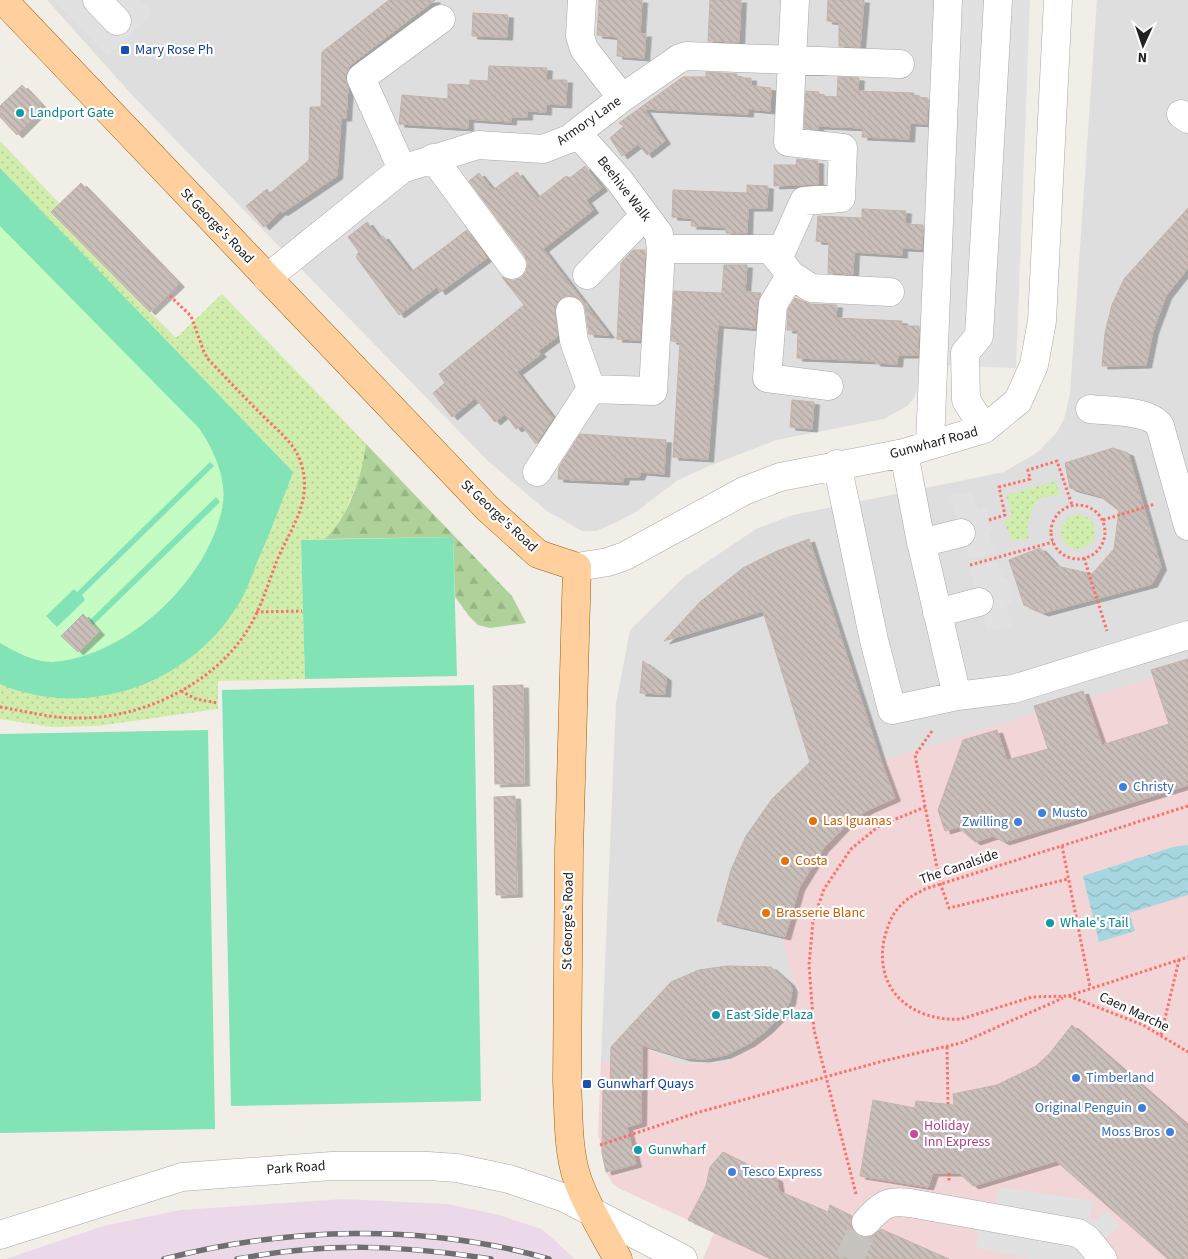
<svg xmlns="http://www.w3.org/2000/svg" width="1188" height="1259" font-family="'Source Sans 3',sans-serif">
<defs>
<pattern id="grass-dots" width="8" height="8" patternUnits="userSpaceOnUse" patternTransform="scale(1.25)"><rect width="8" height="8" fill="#d0edac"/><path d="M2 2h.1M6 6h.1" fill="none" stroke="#b2cb94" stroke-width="1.8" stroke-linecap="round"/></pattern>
<pattern id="forest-firs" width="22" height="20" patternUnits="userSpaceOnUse" patternTransform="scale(1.25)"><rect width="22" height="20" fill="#afd29a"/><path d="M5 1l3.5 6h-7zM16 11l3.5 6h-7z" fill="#96b484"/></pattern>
<pattern id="water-waves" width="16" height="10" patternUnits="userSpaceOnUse" patternTransform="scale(1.25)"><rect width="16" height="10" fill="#a6d7e0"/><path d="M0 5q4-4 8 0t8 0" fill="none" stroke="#8fb8c0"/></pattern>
<pattern id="building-back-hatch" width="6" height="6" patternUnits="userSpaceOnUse" patternTransform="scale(1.25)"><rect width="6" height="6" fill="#cabfba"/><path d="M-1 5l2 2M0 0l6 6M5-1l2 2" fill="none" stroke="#ada4a0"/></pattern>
<filter id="shadow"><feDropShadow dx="5.5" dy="3" stdDeviation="0" flood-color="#0004"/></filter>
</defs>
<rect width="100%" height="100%" fill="#f1ede7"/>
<path fill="#dfdede" d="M47,0H938L922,376L914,398L907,406L884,419L776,440L709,466L678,480L637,511L617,522L596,531H582L547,511L488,461L133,96Z
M1097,0H1188V667L1093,697L790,970L799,992L774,1031L726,1062L677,1064L630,1037L610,1063L601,1062L616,704L630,630L683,578L756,529L793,515L1004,472L1038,452L1057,432L1064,419L1070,394Z"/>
<path fill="#f2d6d7" d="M1188,667V1259H703L717,1226L688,1220L618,1188L612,1183L606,1172L598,1133L601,1062L610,1063L629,1037L677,1064L726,1062L774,1030L799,992L790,970L781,928L792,808L881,761Z"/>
<path fill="#ebd9e9" d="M343,1199L447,1204L499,1215L542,1229L575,1259H6L103,1226L181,1210Z"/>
<path fill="url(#grass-dots)" d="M0,141L59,203L51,212L176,338L222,294L372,450L333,539L301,540L305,679L218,681V709L97,726L52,727L0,719Z
M1056,481L1059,495L1039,498C1031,511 1024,523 1029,538L1012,541L1004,521L1012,517L1006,495Z
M1061 532a17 17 0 1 1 34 0a17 17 0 1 1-34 0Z"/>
<path fill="url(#forest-firs)" d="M366,444L512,596L526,623L490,628L478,625L469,616L455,597L453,537L325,539C349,516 362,477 366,444Z"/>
<path fill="#c4fcc4" d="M0,226L199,428C213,448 227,479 223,503C212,577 128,657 53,662C36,663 15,652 0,643Z"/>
<path fill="#82e3b7" d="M0,168L293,472C282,501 271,531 258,560C252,575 247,591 238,605C190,684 87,721 0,684V643C15,652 36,663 53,662C128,657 212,577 223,503C227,479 213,448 199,428L0,226Z
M210,462L214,466L82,595L85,600L57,627L46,616L74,589L77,592Z
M216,497L220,502L93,625L89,621Z
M453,537L457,676L305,679L301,540Z
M474,685L481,1101L231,1106L222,690Z
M208,730L215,1129L0,1133V734Z"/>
<path fill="#e1e1e1" d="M54,0H140L153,13L107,56Z
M938,0H1030L1016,368L922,364Z
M972,492L978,510L986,508L992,531L989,534L994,553L969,560L950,496Z
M997,561L1003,579L1007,578L1013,602L1006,605L1011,626L988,632L970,569Z
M998,1187L1093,1201L1090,1218L1095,1220L1107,1211L1120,1226L1100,1242L1112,1259H1029L976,1247L984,1203L995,1205Z"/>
<path fill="url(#water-waves)" d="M1188,845V895L1129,913L1135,931L1099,942L1083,876L1173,847Z"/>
<path fill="url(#building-back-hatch)" stroke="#c4b3a8" filter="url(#shadow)" d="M389,0H435L349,66L345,77L348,87L346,118H341L337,176L282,213L281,211L264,227L246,206L267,189L270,193L309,160L310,107H321L322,52Z
M599,0H642L640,34H646L644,58L617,56L618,37L597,35Z
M710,0H741L739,42L708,41Z
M828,0H864L860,47L839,46V22L827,21Z
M473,13L508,15L507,37L472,36Z
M489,66L547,68L546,80H567L566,105L546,104V112L527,111V117H511V122L468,119V128L399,124L402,95L448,99V84L470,85V80L488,81Z
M706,72L737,74V78H751V86L771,88L770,111L748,109V114L644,109L665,141L647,155L638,144L622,156L610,138L624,126L619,123L683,77H706Z
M838,77L859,78L858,91L914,93V97L928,98L927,124L910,123L909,139L862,137L863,128L818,126V130L804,128L806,91L819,92V96L837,97Z
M22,85L40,104V112L17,135L0,117V106Z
M797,159L818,161V184L774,186V165H796Z
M585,166L602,188L586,200L593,210L543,249L609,335L589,334L585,308L582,301L576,297L567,296L560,299L556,305L555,313L558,336L538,351L541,354L517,372L553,418L536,444L522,426L516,429L505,414L495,422L475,398L452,417L433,393L445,383L439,374L524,305L502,277L513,281L521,278L526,272L528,264L525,256L469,181L479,173L493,190L517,172L538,198L566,176L570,178Z
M81,183L179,284L150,312L51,212Z
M747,185L768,186L767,208H748L747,233H726V227L691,226L692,218L672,217L673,190L747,193Z
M1188,208V268L1166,296L1153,331L1146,365L1102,366L1105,333L1112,305L1124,279Z
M862,209L906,211L905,224L923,225L922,249L902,248V255L854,252L853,274L828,273L829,242L816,241L818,216L862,218Z
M367,222L379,238L383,236L411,272L467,230L487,258L440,292L437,287L399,315L356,257L359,252L348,237Z
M633,250H645L640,340L617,339L621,263Z
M724,265H747L745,292L761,293L757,303L755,328L718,325L708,459L673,457L680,342L671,341L674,291L722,293Z
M795,298L810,304L837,305L836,318L902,321V326H919L918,355H898L897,364L875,363V361L797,358L798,330H787L788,309Z
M792,400L814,402L812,429L790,427Z
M580,434L666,440L664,474L641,472L639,477H624L623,482L558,479L559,467Z
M1113,448L1128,453L1161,567L1152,584L1043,613L1024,605L1009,560L1040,548L1057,566L1092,574L1114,549L1119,511L1100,496L1070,488L1065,463Z
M809,539L881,761L895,798L868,810L849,822L823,849L799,888L785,937L717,921L731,870L746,836L772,799L810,762L763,611L664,641L700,602L743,568L777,551Z
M83,614L99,632L78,652L61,636Z
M1188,659V785L1004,842L993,836L975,842L958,827L945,831L938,810L963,740L997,730L1007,760L1048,749L1034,706L1083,691L1102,745L1169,724L1151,670Z
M643,661L666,678L665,694L640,693Z
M523,685L524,783L495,784L493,686Z
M515,796L517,894L496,895L494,797Z
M727,966L771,967L789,983L792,989L790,1002L779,1018L767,1030L750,1043L726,1055L704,1059L685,1058L642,1045L641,1123L627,1127L636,1164L606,1172L602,1153L603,1089H610L611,1047L671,982L699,970Z
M1072,1025L1188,1126V1259H1168L1056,1161L973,1186L959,1173H933L928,1187L860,1176L873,1100L915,1108L916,1101L954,1105L953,1094L997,1085L1036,1066L1050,1053Z
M723,1152L777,1179L779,1191L828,1212L830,1205L852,1216L851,1227L856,1234L862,1237H871L881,1229L949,1259H772L688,1220L706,1186L710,1167Z"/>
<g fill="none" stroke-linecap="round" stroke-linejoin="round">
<path stroke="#c7c4bf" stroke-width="28" stroke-dasharray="28 14" stroke-linecap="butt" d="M849,1259L866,1222"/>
<defs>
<path id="minor" d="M97,0L117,21
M582,0L580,36L584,49L622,98
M1181,114L1188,119
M577,133L619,180L659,234L661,249L653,391L591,389
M433,158L512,265
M402,169L361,78L441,19
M661,249H770L791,275L811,288L890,292
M778,259L804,201L841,198L843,148L788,142L792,60L900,64
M587,275L645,215
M791,275L773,304L767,378L829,386
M267,278L402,169L478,145L543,149L569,139L622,98L680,58L687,56L792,60L795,0
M570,311L574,341L591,389
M1090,409C1108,411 1150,410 1160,426L1188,526
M984,429L966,400L965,353L979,336L998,0
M930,444L948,0
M904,453L920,537L957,696
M837,464L874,640L892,710L957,696L1013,689L1188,635
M537,472L591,389
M921,543L961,533
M577,567L608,562L625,556L744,491L780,477L904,453L984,429L1018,401L1034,365L1042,321L1058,0
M937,613L979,602
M866,1222C882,1205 886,1200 910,1203L1078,1233L1087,1239L1103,1259
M0,1235L182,1177L332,1166H428L457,1168L509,1179L565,1198L683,1259"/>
<path id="major" d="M3,0L488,509L538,554L577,567L569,851L567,1082C569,1114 567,1150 578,1181C588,1208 604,1234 618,1259"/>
</defs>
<use href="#minor" stroke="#a8a8a8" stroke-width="29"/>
<use href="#major" stroke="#9d5e00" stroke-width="29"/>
<path stroke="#ff6f6a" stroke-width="3" stroke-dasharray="2.5 2.5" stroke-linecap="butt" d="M1051 532a27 27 0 1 1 54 0a27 27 0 1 1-54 0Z
M989,520L1005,515L999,487L1030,479L1028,470L1057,461L1072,505
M1103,520L1155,504
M1084,558L1107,631
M970,565L1053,542
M256,612L302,611
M181,691L196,699L218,703
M0,707C25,711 49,718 75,718C138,720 209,687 245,634C260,612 268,583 278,558C292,526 313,500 301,463C295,442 272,426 258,411C241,394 225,377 208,359L204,352L191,316L169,295
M932,731L915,755L940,883L949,908L1068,879
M1188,806L925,889C916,894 907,898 900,906C891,915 887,928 884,940C874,991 913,1022 961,1019L1032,997L1068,996L1188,957
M1062,846L1090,987
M1069,996L1143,1025L1188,1052
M1161,1035L1179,960
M947,1047L948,1104
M600,1145L696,1113L883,1061L961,1043L1063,998
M949,1173V1183
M856,1194L814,1030L809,965L813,921L824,889L851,849L879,826L925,807"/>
<use href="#minor" stroke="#fff" stroke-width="28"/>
<use href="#major" stroke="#ffcf9e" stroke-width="28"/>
<defs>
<path id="rail" d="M164,1259C288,1227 425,1223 549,1259
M237,1259C327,1242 401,1245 491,1259"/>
</defs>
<use href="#rail" stroke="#6f6f6f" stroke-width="5.5"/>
<use href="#rail" stroke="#fff" stroke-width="4" stroke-dasharray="11" stroke-linecap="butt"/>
</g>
<g fill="#1a4fb4" stroke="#fff" stroke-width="2">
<rect x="120" y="45" width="10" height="10" rx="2.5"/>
<rect x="582" y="1079" width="10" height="10" rx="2.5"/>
</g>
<g fill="#0f9aa8" stroke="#fff" stroke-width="2">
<circle cx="20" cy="113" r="5"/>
<circle cx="1050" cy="923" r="5"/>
<circle cx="716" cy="1015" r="5"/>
<circle cx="638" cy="1150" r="5"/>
</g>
<g fill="#3f7fe0" stroke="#fff" stroke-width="2">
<circle cx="1123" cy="787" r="5"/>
<circle cx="1042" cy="813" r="5"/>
<circle cx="1018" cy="822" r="5"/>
<circle cx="1076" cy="1078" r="5"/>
<circle cx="1142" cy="1108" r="5"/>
<circle cx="1170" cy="1132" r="5"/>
<circle cx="732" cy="1172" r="5"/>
</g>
<g fill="#e8710a" stroke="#fff" stroke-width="2">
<circle cx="813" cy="821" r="5"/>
<circle cx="785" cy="861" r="5"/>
<circle cx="766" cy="913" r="5"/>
</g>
<circle fill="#d1479c" stroke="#fff" stroke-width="2" cx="914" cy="1134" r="5"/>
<g text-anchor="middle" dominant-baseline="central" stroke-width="4.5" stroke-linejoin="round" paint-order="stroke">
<g font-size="14" fill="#164399" stroke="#fff" text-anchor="start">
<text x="135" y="50">Mary Rose Ph</text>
<text x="597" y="1084">Gunwharf Quays</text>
</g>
<g font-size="14" fill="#0d838f" stroke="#fff" text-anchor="start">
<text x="30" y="113">Landport Gate</text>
<text x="1060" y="923">Whale's Tail</text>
<text x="726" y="1015">East Side Plaza</text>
<text x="648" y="1150">Gunwharf</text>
</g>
<g font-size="14" fill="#212121" stroke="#fff">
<text transform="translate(589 121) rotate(-35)">Armory Lane</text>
<text transform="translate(624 189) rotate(52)">Beehive Walk</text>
<text transform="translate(217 226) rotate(46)">St George's Road</text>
<text transform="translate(934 443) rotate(-15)">Gunwharf Road</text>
<text transform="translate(499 516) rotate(43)">St George's Road</text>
<text transform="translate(959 867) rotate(-19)">The Canalside</text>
<text transform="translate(568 921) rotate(-89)">St George's Road</text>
<text transform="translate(1134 1012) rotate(25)">Caen Marche</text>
<text transform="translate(296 1168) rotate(-4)">Park Road</text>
</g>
<g font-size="14" fill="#366cbe" stroke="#fff" text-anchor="start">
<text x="1133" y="787">Christy</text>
<text x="1052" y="813">Musto</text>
<text x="1008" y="822" text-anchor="end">Zwilling</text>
<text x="1086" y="1078">Timberland</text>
<text x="1132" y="1108" text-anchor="end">Original Penguin</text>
<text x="1160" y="1132" text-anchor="end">Moss Bros</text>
<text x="742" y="1172">Tesco Express</text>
</g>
<g font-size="14" fill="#c56008" stroke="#fff" text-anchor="start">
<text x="823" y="821">Las Iguanas</text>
<text x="795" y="861">Costa</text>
<text x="776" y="913">Brasserie Blanc</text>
</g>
<g font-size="14" fill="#b23c85" stroke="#fff" text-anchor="start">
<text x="924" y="1126">Holiday<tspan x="924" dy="16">Inn Express</tspan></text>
</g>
</g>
<g transform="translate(1143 45) rotate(183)" stroke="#ffffff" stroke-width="4" paint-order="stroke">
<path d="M0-4L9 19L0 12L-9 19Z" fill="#212121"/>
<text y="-8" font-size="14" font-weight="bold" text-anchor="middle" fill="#212121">N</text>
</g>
</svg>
